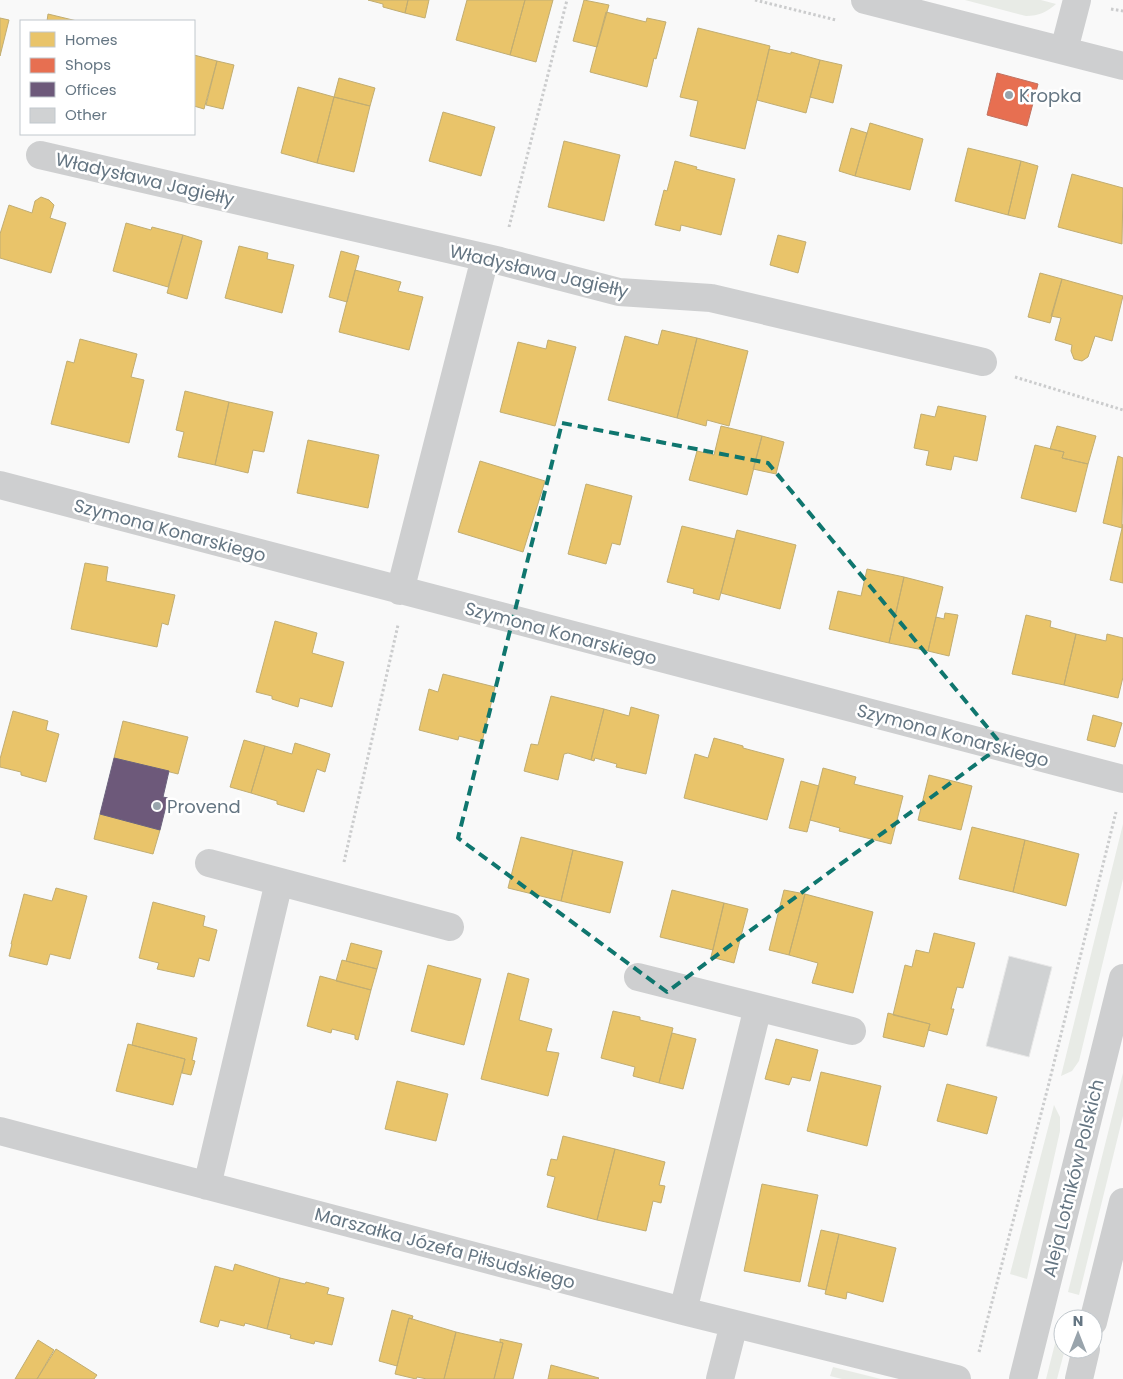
<svg xmlns="http://www.w3.org/2000/svg" width="1123" height="1379" font-family="Poppins,sans-serif">
<rect width="100%" height="100%" fill="#f9f9f9"/>
<path fill="#e8ebe6" d="M965,0H1041L1056,4C1047,12 1039,16 1026,16Z
M1123,824V879L1079,1061L1072,1071L1061,1076Z
M1123,1073V1116L1079,1295L1068,1292Z
M1054,1105L1060,1117V1131L1027,1279L1010,1274Z
M1060,1324H1063V1349H1065L1057,1379H1046Z
M833,1367L881,1379H842L830,1376Z"/>
<path fill="#e9c46a" stroke="#c1ad72" d="M368,0H408L405,13L383,7V4Z
M408,0H429L425,18L405,13Z
M467,0H525L510,55L456,40Z
M525,0H553L536,62L510,55Z
M584,0L609,5L597,47L573,41Z
M606,12L646,22L647,18L666,22L656,59L654,58L647,87L590,72Z
M48,14L77,21H47Z
M0,18L9,20L0,56Z
M698,28L770,46L745,149L690,136L698,101L680,97Z
M769,49L791,54V52L820,60L806,113L757,100Z
M194,55L217,61L204,109L194,106Z
M820,60L842,65L833,103L810,97Z
M217,61L234,65L223,109L206,105Z
M339,78L375,88L370,106L334,97Z
M298,87L334,97L317,163L281,153Z
M334,97L370,106L354,172L317,163Z
M443,112L495,127L481,176L429,161Z
M870,123L923,139L910,190L855,176Z
M851,128L867,133L855,176L839,171Z
M564,141L620,155L604,221L548,207Z
M968,148L1021,161L1008,215L955,201Z
M675,161L697,167L696,169L735,179L721,235L681,225L680,231L655,225L664,190L667,191Z
M1021,161L1038,166L1025,219L1008,215Z
M1072,174L1123,188L1122,244L1058,227Z
M41,197L49,200L54,205L50,218L66,223L51,273L0,258V234L9,205L32,213L35,201Z
M126,223L151,230L152,227L183,235L168,287L113,271Z
M183,235L202,241L187,299L167,293Z
M778,235L806,242L798,273L770,265Z
M239,246L268,253L267,259L294,265L282,313L225,298Z
M341,251L359,256L347,302L329,297Z
M355,270L401,282L398,291L423,297L409,350L339,332Z
M1040,273L1062,279L1050,323L1028,317Z
M1062,279L1123,296L1112,341L1095,336L1088,357L1082,361L1074,359L1071,351L1072,345L1055,340L1061,318L1051,316Z
M662,330L697,338L677,418L608,400L625,336L658,345Z
M697,338L748,351L729,426L707,420L706,426L677,418Z
M80,339L137,354L131,377L144,380L129,443L51,424L67,361L74,363Z
M548,340L576,347L555,426L500,412L518,342L546,349Z
M185,391L229,402L215,465L178,457L184,432L176,430Z
M229,402L273,412L264,452L253,450L248,473L215,465Z
M938,406L986,416L977,461L954,456L951,470L926,465L929,451L914,448L921,414L935,417Z
M721,426L762,436L747,495L689,480L697,451L714,455Z
M1057,426L1096,436L1088,464L1062,458L1064,452L1050,449Z
M762,436L784,442L776,474L753,469Z
M308,440L379,455L368,508L297,493Z
M1035,445L1064,452L1062,458L1088,464L1076,512L1021,498Z
M1118,456L1123,458L1122,528L1103,523Z
M480,461L545,481L523,552L458,532Z
M586,484L632,496L620,545L612,543L606,564L568,554Z
M1123,524V583L1110,580Z
M682,526L735,539L719,600L693,593L694,589L667,582Z
M737,530L796,545L780,609L721,593Z
M85,563L108,567L106,581L175,595L168,625L162,623L157,647L71,629Z
M867,569L904,577L889,643L829,629L838,591L861,596Z
M904,577L943,587L928,651L889,643Z
M945,613L958,615L949,656L928,651L936,617L944,619Z
M1026,615L1051,621L1050,627L1076,634L1064,685L1012,674Z
M275,621L317,633L312,653L344,662L332,707L300,698L298,707L272,699V696L256,692Z
M1076,634L1106,641L1107,634L1123,638V677L1118,698L1064,685Z
M443,674L495,687L482,742L459,736L458,740L419,730L429,689L438,692Z
M551,696L604,709L591,760L568,753L564,754L558,780L524,771L531,744L538,745Z
M631,707L659,715L646,774L616,767L617,764L595,758L594,761L591,760L604,709L629,716Z
M13,711L48,721L46,730L59,734L46,782L21,775V772L0,767V759Z
M1093,715L1122,723L1115,747L1087,740Z
M123,721L188,737L178,774L114,758Z
M714,738L743,746V748L784,759L767,820L684,798L695,754L708,758Z
M244,740L265,746L251,793L230,787Z
M295,743L330,754L325,772L317,769L304,812L277,804V801L251,793L265,746L292,754Z
M823,768L856,777L854,784L903,796L891,844L839,831L840,828L810,820Z
M929,775L972,786L961,830L918,820Z
M801,781L819,786L807,832L789,828Z
M100,814L160,830L153,854L94,839Z
M972,827L1025,840L1013,892L959,879Z
M521,837L573,850L561,901L508,888Z
M1025,840L1079,854L1066,906L1013,892Z
M573,850L623,862L610,913L561,901Z
M56,888L87,896L70,959L50,954L47,965L9,956L12,944H11L24,894L52,901Z
M672,890L724,903L713,950L660,937Z
M784,890L805,894L789,955L769,950Z
M805,894L873,912L853,993L812,983L818,963L789,955Z
M153,902L205,916L203,926L217,930L209,961L199,958L194,977L157,969L159,963L139,958Z
M724,903L748,909L734,963L711,957Z
M934,933L975,943L963,988L957,987L951,1009H954L947,1035L928,1030L930,1024L893,1015L905,965L912,967L916,950L929,953Z
M351,943L382,951L377,969L346,961Z
M342,960L377,969L371,990L336,981Z
M428,965L481,979L464,1045L411,1031Z
M508,973L529,979L519,1020L552,1029L546,1051L559,1053L548,1096L481,1079Z
M320,976L371,990L358,1040L355,1039V1035L332,1029L331,1033L307,1026Z
M613,1011L640,1017V1020L673,1028L659,1083L633,1076L635,1067L601,1058Z
M888,1013L930,1024L924,1047L883,1037Z
M137,1023L197,1038L192,1060L195,1061L191,1075L182,1073L185,1059L132,1045Z
M672,1033L696,1039L683,1089L659,1083Z
M776,1039L818,1050L810,1081L792,1077L789,1085L765,1079Z
M128,1044L185,1059L173,1105L116,1091Z
M821,1072L881,1086L867,1146L807,1131Z
M397,1081L448,1094L436,1141L385,1129Z
M947,1084L997,1097L987,1134L937,1121Z
M563,1136L615,1149L597,1220L547,1207L555,1177L547,1175L551,1159L557,1160Z
M615,1149L665,1162L659,1185L665,1186L661,1203L653,1201L646,1231L597,1220Z
M762,1184L818,1195L800,1282L744,1271Z
M821,1230L839,1234L826,1290L808,1286Z
M839,1234L896,1248L883,1302L847,1292L846,1299L825,1294Z
M235,1264L280,1278L267,1329L245,1323L244,1326L220,1320L218,1327L200,1322L215,1266L233,1271Z
M280,1278L305,1284L306,1282L329,1288L327,1294L344,1298L332,1345L315,1341L314,1344L290,1338L291,1335L267,1329Z
M392,1310L413,1316L412,1319L409,1318L397,1366L379,1361Z
M409,1318L456,1332L444,1379H427L417,1377L416,1379L395,1374Z
M456,1332L503,1343L494,1379H444Z
M500,1339L522,1344L513,1379H494L503,1343L500,1342Z
M38,1340L54,1350L37,1379H15Z
M56,1349L97,1375L94,1379H37Z
M551,1365L599,1378L598,1379H548Z"/>
<path fill="#e76f51" stroke="#c07160" d="M997,73L1038,84L1027,126L987,115Z"/>
<path fill="#6d597a" stroke="#6b627d" d="M114,758L169,771L163,797L168,798L160,830L100,814Z"/>
<path fill="#d0d2d3" stroke="#e8e8e8" d="M1009,956L1052,967L1029,1057L986,1046Z"/>
<g fill="none" stroke-linecap="round" stroke-linejoin="round">
<path stroke="#cbcccd" stroke-width="3" stroke-dasharray="2.5 2.5" stroke-linecap="butt" d="M755,0L836,20
M1111,9L1123,11
M509,227L567,0
M1015,377L1123,410
M344,862L398,625
M979,1352L1048,1087L1116,812"/>
<path stroke="#cecfd0" stroke-width="28" d="M865,0L1123,66
M1064,50L1077,0
M40,155L500,261L619,292L711,298L983,362
M0,485L1123,779
M400,591L485,258
M209,863L450,927
M638,977L852,1031
M0,1131L683,1311L957,1379
M207,1186L279,882
M683,1311L758,1007
M720,1379L734,1324"/>
<path stroke="#cecfd0" stroke-width="28" d="M1093,1322L1123,1202
M1023,1379L1123,978
M1079,1379L1086,1349"/>
</g>
<path fill="none" stroke="#0f766e" stroke-width="4" stroke-dasharray="10 6" stroke-linejoin="round" d="M562,423L768,463L1002,745L667,992L458,838Z"/>
<g fill="#99a4ac" stroke="#fff" stroke-width="2">
<circle cx="1009" cy="95" r="5"/>
<circle cx="157" cy="806" r="5"/>
</g>
<g text-anchor="middle" dominant-baseline="central" stroke-width="5" stroke-linejoin="round" paint-order="stroke">
<g font-size="18" fill="#657683" stroke="#fff" text-anchor="start">
<text x="1019" y="95">Kropka</text>
<text x="167" y="806">Provend</text>
</g>
<g font-size="18" fill="#657683" stroke="#fff">
<text transform="translate(145 179) rotate(13)">Władysława Jagiełły</text>
<text transform="translate(539 271) rotate(13)">Władysława Jagiełły</text>
<text transform="translate(170 530) rotate(15)">Szymona Konarskiego</text>
<text transform="translate(561 633) rotate(15)">Szymona Konarskiego</text>
<text transform="translate(953 735) rotate(15)">Szymona Konarskiego</text>
<text transform="translate(1073 1178) rotate(-76)">Aleja Lotników Polskich</text>
<text transform="translate(445 1248) rotate(15)">Marszałka Józefa Piłsudskiego</text>
</g>
</g>
<rect x="20" y="20" width="175" height="115" fill="#ffffff" stroke="#c1c8cd"/>
<rect x="30" y="32" width="25" height="15" fill="#e9c46a" stroke="#c1c8cd"/>
<text x="65" y="45" font-size="15" fill="#657683">Homes</text>
<rect x="30" y="58" width="25" height="15" fill="#e76f51" stroke="#c1c8cd"/>
<text x="65" y="70" font-size="15" fill="#657683">Shops</text>
<rect x="30" y="82" width="25" height="15" fill="#6d597a" stroke="#c1c8cd"/>
<text x="65" y="95" font-size="15" fill="#657683">Offices</text>
<rect x="30" y="108" width="25" height="15" fill="#d0d2d3" stroke="#c1c8cd"/>
<text x="65" y="120" font-size="15" fill="#657683">Other</text>
<g transform="translate(1078 1334)"><circle r="24" fill="#ffffff" stroke="#c1c8cd"/>
<path d="M0-4L9 19L0 12L-9 19Z" fill="#99a4ac"/>
<text y="-8" font-size="14" font-weight="bold" text-anchor="middle" fill="#657683">N</text>
</g>
</svg>
